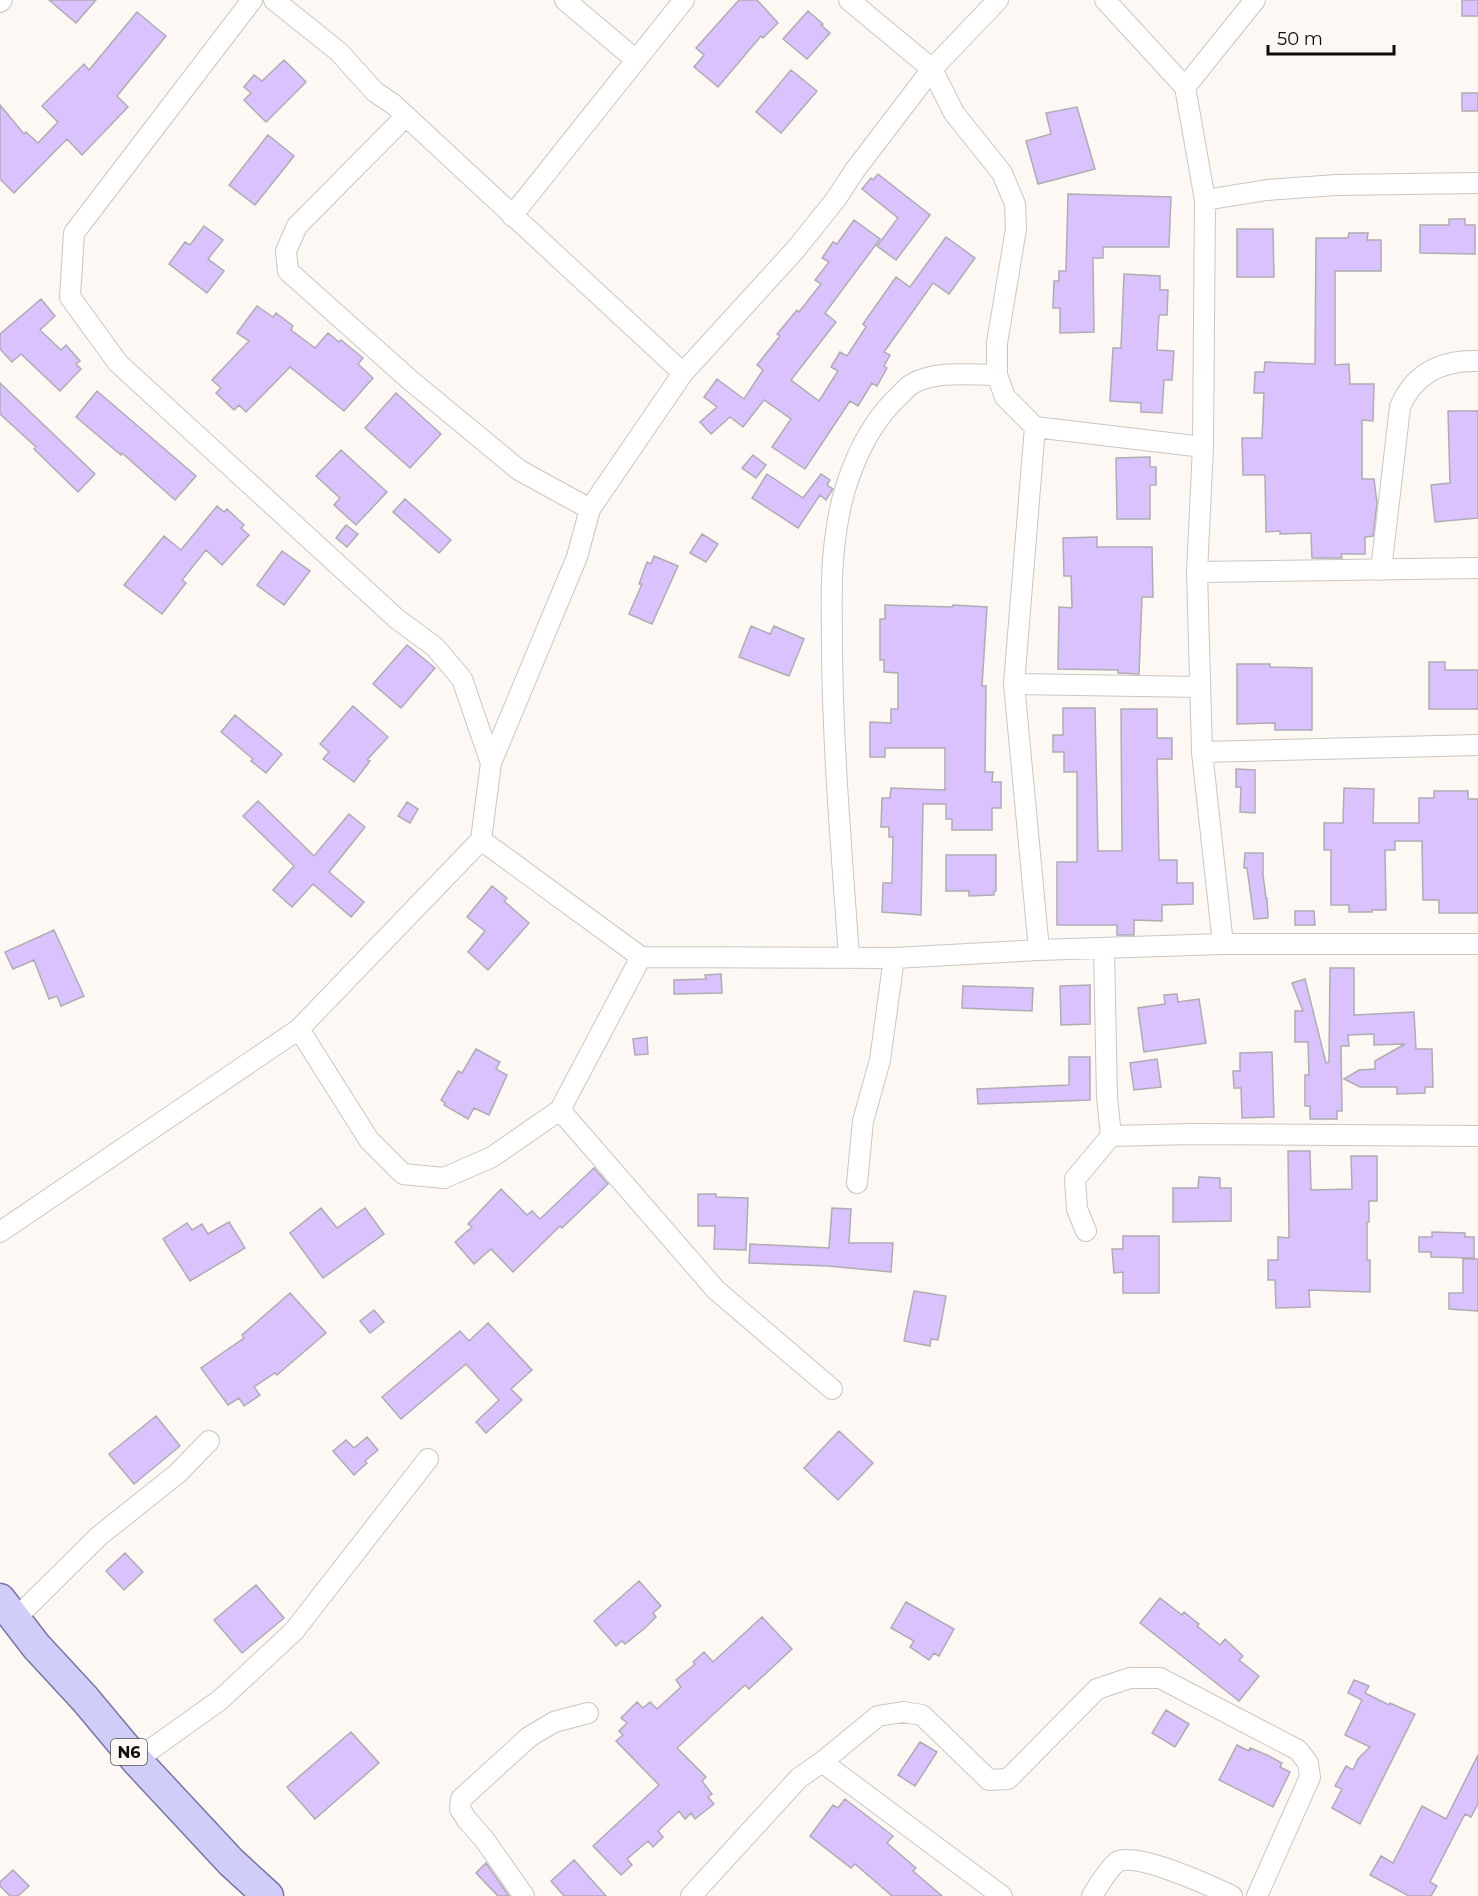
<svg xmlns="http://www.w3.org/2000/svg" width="1478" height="1896" font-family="Montserrat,sans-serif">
<rect width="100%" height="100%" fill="#fdf8f3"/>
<path fill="#d9c2fd" stroke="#afacb2" stroke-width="1.5" d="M49,0H96L76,23Z
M739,0H757L778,23L763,38L761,36L718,87L694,67L704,55L696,48Z
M1462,0H1478V16H1462Z
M808,11L823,24L821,25L830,33L807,59L783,39Z
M137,12L166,36L117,96L128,107L82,155L67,139L14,193L0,179V105L24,134L26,132L38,143L58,122L42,106L84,64L89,70Z
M284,60L306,82L266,122L244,100L251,93L244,87L254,75L262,81Z
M791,70L817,91L781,133L756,112Z
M1462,93H1478V111H1462Z
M1077,107L1095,169L1038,184L1026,141L1051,134L1046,113Z
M268,135L294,156L255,205L229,185Z
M878,174L930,215L896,260L877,246L898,218L862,189L871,178L873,180Z
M1068,194L1171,197L1169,247H1103V258H1093L1094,332L1060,333V308H1053L1054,281H1059V271H1066Z
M1449,219H1465V225H1475V254L1420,253V225H1449Z
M854,220L880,239L825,313L836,322L791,380L819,401L838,371L831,367L840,352L847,356L866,327L863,324L896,277L910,287L946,237L975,258L949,294L933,283L884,352L890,355L884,366L887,368L877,386L872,383L858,406L850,401L805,469L772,447L791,419L764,400L743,427L730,417L711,434L700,422L717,407L704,397L717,379L744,399L763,370L757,365L780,336L777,334L797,310L799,312L821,284L815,280L829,262L822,258L833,242L837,244Z
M204,226L223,240L208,259L224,271L207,293L169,264L185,242L190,245Z
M1237,229H1273L1274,277H1237Z
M1349,233H1368L1367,240H1381V271H1335V365L1349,364L1350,384H1374L1373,421L1362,420V479H1374L1377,503L1373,536L1365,537V554H1341L1342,558H1312L1311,533L1280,534V531L1266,532L1265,475H1243L1242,438H1262L1264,393H1254L1255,372H1264L1265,362L1315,364L1316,238H1348Z
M1124,274L1160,276V290H1168L1167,315H1159L1157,350L1174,351L1172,380H1164L1162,413L1141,412V403L1110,401L1113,348H1121Z
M41,299L55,316L40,330L61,350L66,345L80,361L76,364L81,369L60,391L21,354L12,362L0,349V334Z
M257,306L273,317L276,313L293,326L291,330L315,348L328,333L339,342L341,340L363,358L358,364L373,378L344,411L290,367L246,412L239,405L234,410L216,393L221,388L212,380L249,341L237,333Z
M0,383L95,474L78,492L34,449L36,447L0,414Z
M97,391L196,476L175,500L122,453L121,455L76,417Z
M396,393L441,434L410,468L365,428Z
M1448,411H1478V518L1435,522L1431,485L1450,483Z
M341,450L387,492L356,525L334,505L340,498L316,476Z
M753,455L766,465L756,478L742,468Z
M1150,457V467H1156V485H1150V519H1117L1116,458Z
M767,474L803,498L821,474L830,480L827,485L833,489L826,500L820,495L798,528L752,498Z
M405,499L451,540L439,553L393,512Z
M217,506L224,512L227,509L244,525L241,528L249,535L222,565L206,550L182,580L186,583L162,614L124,585L164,536L181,550Z
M346,525L358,534L347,547L336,538Z
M702,534L718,544L706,562L690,553Z
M1097,537V547H1152L1153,597H1142L1139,674L1118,673V670L1058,669L1059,607L1072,608L1071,576H1064L1063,538Z
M282,551L310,571L284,605L257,585Z
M654,556L678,566L652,624L629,614L642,584H639L647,562L651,564Z
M885,605L952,607L953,605L987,607L982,686H986L985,772H993L992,782H1001V808H992V830H952V819H946V804H923L921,915L882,912L883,883H892L893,837H889V827H881L882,798H890L891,788L945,790V748H885V757H870V722L891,723V709H898V673L884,672V660H880V619H885Z
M751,626L770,634L774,626L804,639L789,676L739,657Z
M407,645L435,668L401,708L373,684Z
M1429,662H1445V670H1478V709H1429Z
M1237,664H1270V667L1312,668V730H1275V723L1237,724Z
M353,706L388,737L367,760L370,761L354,782L323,759L329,752L320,744Z
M1063,708H1095L1098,851H1122L1121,709H1157V738H1172V759H1157L1159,860H1177V883H1193V904L1162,905V921L1134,920V935H1117V925H1057V862H1077V772H1064V752H1053V735H1063Z
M235,715L282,754L266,773L251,761L253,759L221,732Z
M1236,769L1255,770V813L1240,812L1241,787H1236Z
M1344,788L1374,789L1373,823H1419V798H1434V791H1468V799H1478V913H1439V900H1423L1422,841H1395V850H1385L1386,910H1372V912H1349V905H1331V850H1324V823H1343Z
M258,801L314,856L349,814L365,827L329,872L364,902L351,917L313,884L292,907L273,890L294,866L243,816Z
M407,802L418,809L410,823L398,816Z
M1245,853H1263V875L1266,898H1267L1268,918L1254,919L1247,868H1244Z
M946,855H996V891H994V895L969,896V891H946Z
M492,886L507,898L504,901L529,923L488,970L468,952L485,931L467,917Z
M1295,911H1314L1315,925H1295Z
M54,930L84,996L61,1006L57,996L49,999L34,960L13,969L5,952Z
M1330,968H1354V1015L1414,1012L1416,1049H1432L1433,1087H1425V1093L1397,1094V1087H1360L1344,1079L1359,1070L1375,1069V1061L1405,1044L1374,1045V1034L1348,1035L1349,1046H1341L1342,1111H1337V1119H1310V1106H1305V1075H1309L1308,1042H1295V1011H1303L1292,983L1305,979L1326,1063L1329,1062Z
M721,974L722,993L674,994V980L706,979L705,975Z
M1090,985V1024L1061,1025L1060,986Z
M963,986L1033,988L1032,1011L962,1008Z
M1177,994L1178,1002L1199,999L1206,1043L1144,1052L1138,1008L1165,1004L1164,995Z
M647,1037L648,1054L635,1055L633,1039Z
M476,1049L500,1062L496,1069L507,1075L489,1115L474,1108L468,1119L444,1105L445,1103L441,1100L458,1071L462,1073Z
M1272,1052L1274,1117L1242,1118L1241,1088H1234L1233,1071H1240V1053Z
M1069,1057H1090V1100L978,1104L977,1089L1069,1085Z
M1157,1059L1161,1087L1134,1090L1130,1063Z
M1288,1151H1310L1311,1190L1352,1189L1351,1156H1377V1201H1369V1222H1367V1260H1370V1292L1309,1290L1310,1307L1276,1308L1275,1280H1268V1260H1278V1237L1289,1238Z
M594,1168L608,1184L562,1228L560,1226L513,1272L491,1249L474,1264L455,1242L472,1227L468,1224L501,1189L527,1215L532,1211L540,1219Z
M1199,1177L1220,1178V1188H1231V1221L1173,1222V1188H1198Z
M698,1194H716V1197L748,1198L746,1250L714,1249L715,1226H698Z
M321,1208L337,1228L365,1208L384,1234L323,1278L290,1233Z
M832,1208L851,1209L849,1243H893L891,1272L828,1266L749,1263L750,1244L829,1248Z
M229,1222L245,1248L190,1281L163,1239L187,1223L192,1230L202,1224L208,1234Z
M1432,1232L1465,1233V1237H1474V1258L1431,1257V1252H1419V1237H1432Z
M1123,1236H1159V1293H1123V1272L1114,1273L1112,1249H1123Z
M1463,1259H1478V1311L1449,1309V1293H1463Z
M914,1291L946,1296L938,1340L931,1339L930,1346L904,1341Z
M290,1293L326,1333L277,1375L275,1373L254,1387L260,1395L244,1406L239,1398L228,1405L201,1368L244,1338L242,1335Z
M374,1310L384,1322L370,1333L360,1321Z
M488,1323L532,1370L511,1389L522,1400L486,1433L476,1422L499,1400L466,1364L401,1419L382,1397L460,1331L469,1341Z
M156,1416L180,1446L134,1484L109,1454Z
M839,1431L873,1463L838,1500L804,1468Z
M367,1437L378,1450L365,1461L367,1463L354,1475L333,1451L346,1440L354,1448Z
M125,1553L143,1572L124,1590L106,1571Z
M639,1581L661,1606L653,1613L656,1617L645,1628L625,1644L622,1641L616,1646L594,1621Z
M256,1585L284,1618L242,1653L214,1620Z
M1160,1598L1182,1615L1184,1612L1199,1624L1197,1626L1220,1645L1225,1639L1243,1656L1239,1660L1259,1676L1239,1701L1140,1623Z
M906,1602L954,1629L939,1656L934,1653L929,1660L910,1647L914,1641L891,1628Z
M762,1617L792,1649L749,1689L745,1685L677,1748L706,1777L702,1781L712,1794L708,1797L714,1804L695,1819L691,1813L685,1819L679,1811L658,1831L663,1837L653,1847L648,1841L627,1859L632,1865L621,1875L593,1846L659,1785L616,1741L623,1735L619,1731L627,1723L621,1718L637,1702L643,1708L650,1702L657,1709L681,1687L676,1680L695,1664L693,1662L704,1652L713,1662Z
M1354,1680L1369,1686L1365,1693L1389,1705L1390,1703L1415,1714L1360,1824L1332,1808L1342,1789L1335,1786L1346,1766L1353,1770L1358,1759L1370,1747L1345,1735L1362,1700L1348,1693Z
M1166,1710L1189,1724L1175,1747L1152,1733Z
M351,1732L379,1763L315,1819L287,1787Z
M920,1742L937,1752L915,1786L898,1775Z
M1237,1745L1249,1751L1250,1748L1267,1755L1282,1763L1280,1767L1290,1772L1273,1807L1219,1780Z
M1478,1755V1804L1471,1817L1465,1814L1430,1882L1437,1886L1431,1896H1409L1370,1875L1381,1856L1393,1863L1422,1806L1446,1819Z
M845,1799L893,1836L887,1843L916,1868L913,1871L942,1896H892L855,1864L851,1868L810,1836L833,1805L838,1808Z
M574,1860L606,1896H564L551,1881Z
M486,1863L509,1896H498L476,1873Z
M13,1870L29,1886L18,1896H10L0,1886V1882Z"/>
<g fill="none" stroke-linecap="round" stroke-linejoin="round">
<defs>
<path id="street" d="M252,0L74,233L70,297L118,363L397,619L435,647L462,679L491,763
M274,0L339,52L375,92L393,104L683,373
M565,0L636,60
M849,0L932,69L954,113L1002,173L1015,204L1016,229L997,343V375L1005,397L1035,427L1203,447
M1105,0L1185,87L1205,200L1203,447L1197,572L1202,752L1223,944
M0,2L2,0
M1185,87L1255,0
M405,117L297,226L286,251L288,271L410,380L519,470L590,509
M1205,200L1267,190L1336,185L1478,183
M512,216L684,0
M1035,427L1014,684L1039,950
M1381,570L1400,407C1414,373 1442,360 1478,361
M1197,572L1478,568
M1014,684L1200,687
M1202,752L1478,745
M481,840L641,957L894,958L1039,950L1223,944H1478
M1104,948L1107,1097L1111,1136
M849,958C842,856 833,753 832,651C832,611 830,572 836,533C842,485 863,429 899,396C903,392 907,387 912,384C936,370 970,375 997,375
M299,1029L481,840L491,763L577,557L590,509L683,373L796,249L836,199L855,170L932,69L998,0
M560,1110L716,1290L832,1389
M857,1183L863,1121L880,1060L894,958
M1086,1231L1077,1209L1075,1179L1111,1136L1191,1134L1478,1136
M0,1232L299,1029L369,1140L403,1174L444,1178L492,1157L560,1110L641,957
M15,1619L99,1536L178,1473L209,1441
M136,1760L220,1700L294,1631L428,1459
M822,1762L1002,1896
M524,1896L484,1839L467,1820L460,1809L461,1799L529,1737L554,1722L588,1713
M691,1896L799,1778L822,1762L878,1716L903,1712L922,1715L989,1780L1008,1779L1097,1689L1130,1678H1160L1298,1750L1308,1763L1310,1777L1257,1896
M1092,1896C1099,1885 1107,1870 1117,1862C1133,1850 1213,1887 1232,1896"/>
<path id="primary" d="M0,1599L36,1646L85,1699L136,1760L231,1862L268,1896"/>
</defs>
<use href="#street" stroke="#cbc6c1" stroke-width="22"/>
<use href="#primary" stroke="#7775a3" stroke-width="33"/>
<use href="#street" stroke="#fff" stroke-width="20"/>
<use href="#primary" stroke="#d0cef9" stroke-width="30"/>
</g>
<g text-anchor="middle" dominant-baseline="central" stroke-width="6" stroke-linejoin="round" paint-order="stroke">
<rect fill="#fdf8f3" stroke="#565451" stroke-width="1.5" x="111" y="1739" width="36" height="26" rx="4.5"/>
<g font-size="16" font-weight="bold" fill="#0e0d0b">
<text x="129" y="1752">N6</text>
</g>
</g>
<path d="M1268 45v9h126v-9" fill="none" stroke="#0e0d0b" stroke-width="3"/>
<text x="1277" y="45" font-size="18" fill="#0e0d0b" stroke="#fdf8f3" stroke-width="4.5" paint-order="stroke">50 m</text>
</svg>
